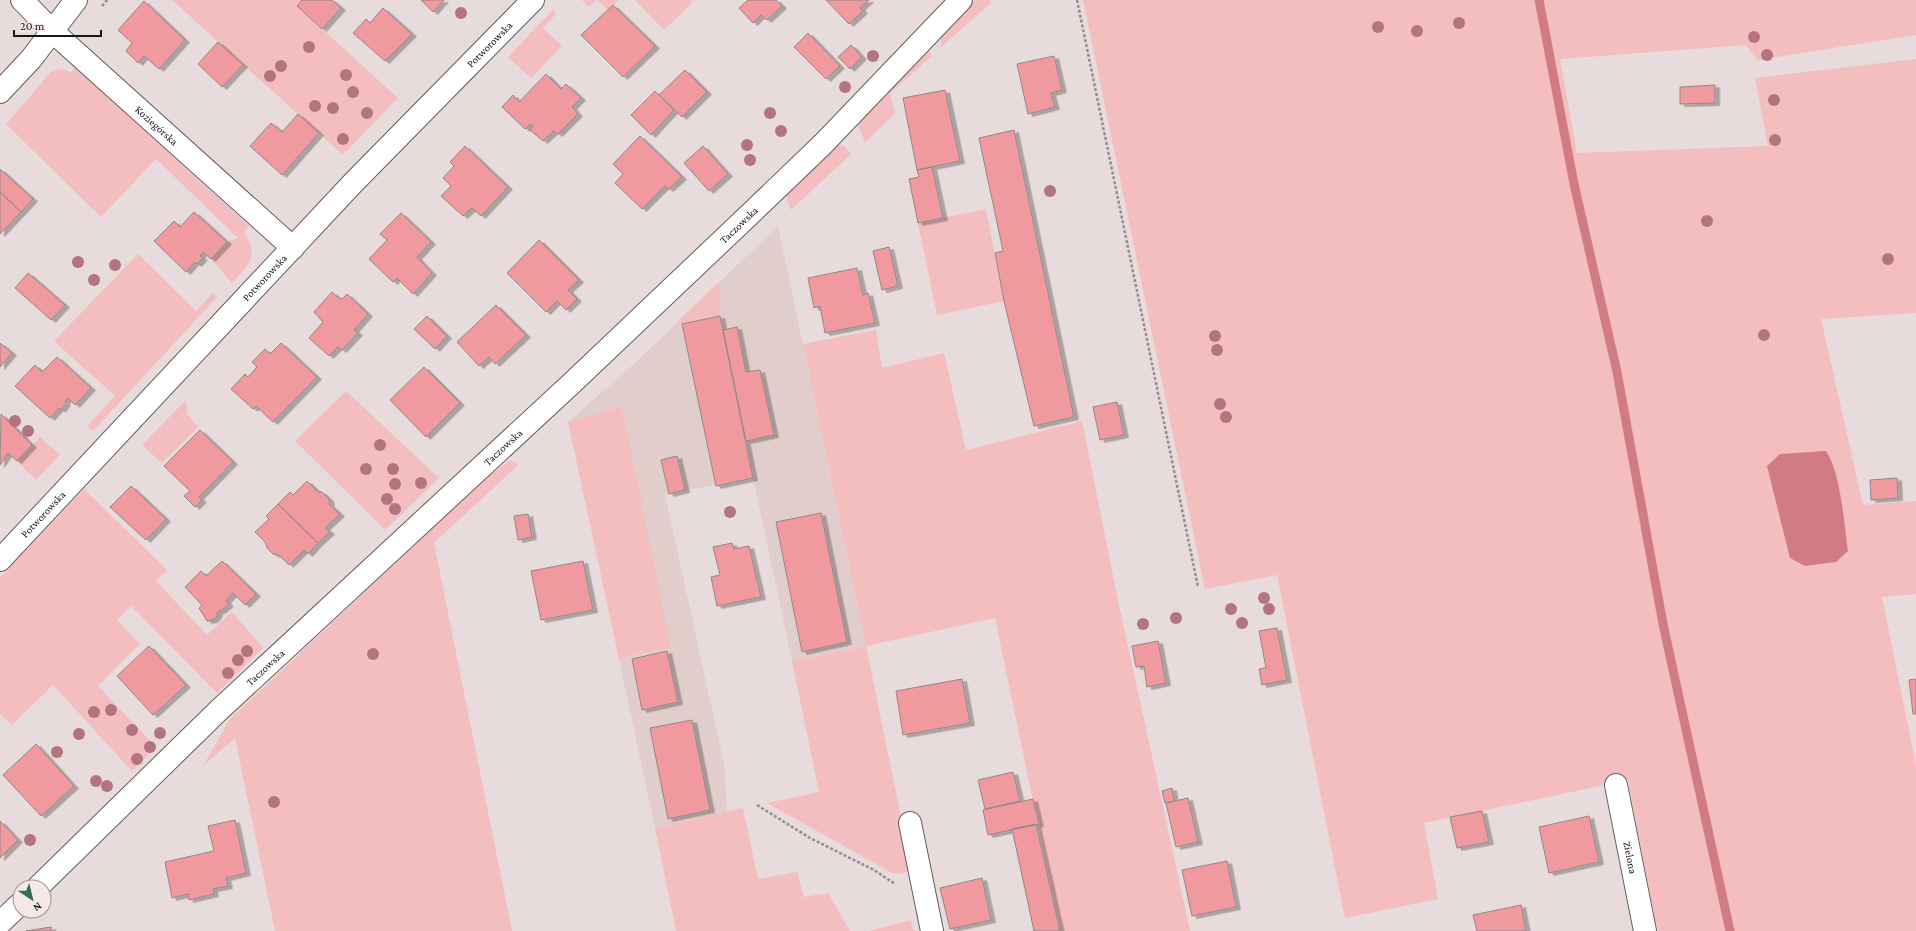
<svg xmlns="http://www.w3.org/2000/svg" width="1916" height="931" font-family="'Crimson Pro',serif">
<defs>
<filter id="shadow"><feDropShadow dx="4.5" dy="2.5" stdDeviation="0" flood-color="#0004"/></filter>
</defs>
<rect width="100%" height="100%" fill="#e8dbdb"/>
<path fill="#e2cdcd" d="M778,226L866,646L792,661L753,478L665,494L725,769L727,812L655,828L619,659L670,647L622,406L568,422L635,363Z"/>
<path fill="#f4bdc0" d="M172,0H302L297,6L398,98L343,155Z
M582,0H619L608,10L597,0L589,7Z
M635,0H691L693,2L664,30Z
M975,0H990L991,3L941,47V36Z
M1083,0H1916V35L1757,60L1746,45L1560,59L1577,153L1768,146L1755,78L1916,59V313L1821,319L1863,505L1916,501V594L1882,597L1916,765V931H1657L1628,780L1424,823L1438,899L1345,918L1277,575L1205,589Z
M553,10L556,14L543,28L562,46L531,78L508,57Z
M927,49L932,56L890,93L895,114L865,142L857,122Z
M76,67L249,226L244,232C260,257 249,264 232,283L211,259L227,242L238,238L156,159L101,217L6,124L50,73C58,68 63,68 71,73Z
M836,145H843L851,154L791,210L786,196Z
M986,209L1004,301L937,315L918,223Z
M138,254L196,311L213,293L217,297L93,431L87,426L115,396L54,341Z
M719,282L720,316L682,324L678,321Z
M876,330L882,368L944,353L966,450L1082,421L1119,605L1190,931H1060L995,618L866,646L912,870L901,874L892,873L767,803L819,792L792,661L866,646L803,344Z
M346,391L439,478L385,530L295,441Z
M186,400L187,414L198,427L162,463L142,445Z
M622,406L671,647L619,659L568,422Z
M40,437L60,455L36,480L17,461Z
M511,460L518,465L434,543L512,931H275L235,738L203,766L230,719L488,476Z
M84,489L167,570L156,581L207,635L232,612L263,648L217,693L131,606L117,620L140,644L98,686L156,747L132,771L53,685L12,725L0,714V578Z
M743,808L758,879L797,872L804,897L828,893L850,931H676L655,828Z
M911,920L913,931H869Z"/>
<path fill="#d07c82" d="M1826,451C1841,473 1844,524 1848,551L1836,562L1805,566L1790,558L1767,466L1780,454Z"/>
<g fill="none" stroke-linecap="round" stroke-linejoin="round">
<path stroke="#d07c82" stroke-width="9" d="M1539,0L1574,184L1617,372L1663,624L1730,931"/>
</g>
<path fill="#f0999f" stroke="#938788" filter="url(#shadow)" d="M302,0H332L341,8L322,29L297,6Z
M421,0H444L433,12Z
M748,0H776L782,6L767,20L761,15L753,23L739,8Z
M826,0H869L860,8L863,11L849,24Z
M144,1L185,40L159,69L144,56L138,63L126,51L132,43L118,30Z
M613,5L655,46L623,77L581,35Z
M383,8L412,34L385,61L353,33L366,19L370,23Z
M808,33L840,66L826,79L794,47Z
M218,42L243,65L222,87L198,64Z
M851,45L862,57L850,69L838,57Z
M1054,56L1062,90L1051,93L1055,107L1028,114L1017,64Z
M685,70L707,92L682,117L659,95Z
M546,74L561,89L566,84L581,98L572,107L578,114L558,134L554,131L543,141L530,130L533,126L530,124L525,129L502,107L513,95L519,102Z
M1715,85V103L1680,104V87Z
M945,90L960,161L917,170L903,98Z
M655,91L674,110L651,135L631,115Z
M298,114L319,133L282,175L250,146L271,123L282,132Z
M1014,130L1074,417L1034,426L1004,301L995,253L1003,251L979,138Z
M640,136L682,177L669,189L665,186L642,209L615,183L623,174L613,164Z
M465,146L508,187L481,216L472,208L463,216L441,196L451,186L443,178L454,166L450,162Z
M703,146L728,174L709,191L684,163Z
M932,167L943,218L918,223L909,179L919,177L917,170Z
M0,169L33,199L21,212L0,192Z
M0,192L21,212L0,234Z
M194,212L227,242L211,259L203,252L200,256L203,258L197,264L195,262L186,272L154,241L174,221L180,227Z
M401,213L431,242L417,257L432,273L413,294L397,278L393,282L369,259L387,240L380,234Z
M539,240L579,280L568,290L577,299L566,310L557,301L546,312L507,273Z
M889,247L898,286L882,290L873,251Z
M857,268L863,295L868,293L875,323L825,333L820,306L814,308L808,278Z
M28,273L65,305L51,320L15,288Z
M332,292L341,300L347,294L368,314L354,330L358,333L342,350L338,347L329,356L309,338L323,322L314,312Z
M496,305L526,335L495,364L489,357L479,366L457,342Z
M427,316L447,336L435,349L414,329Z
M720,316L753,478L716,486L682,324Z
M737,327L746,372L760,370L774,435L746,441L723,330Z
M0,343L12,353L0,367Z
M281,343L317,377L273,422L256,406L253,409L231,389L245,374L248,377L257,367L252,362L265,349L270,354Z
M57,357L91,388L75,405L68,398L65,401L66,403L61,410L59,408L50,418L15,386L35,365L42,372Z
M424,367L460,403L426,437L390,400Z
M1117,402L1124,435L1100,440L1093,407Z
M1,414L32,445L17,461L8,453L0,465Z
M200,430L233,462L199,497L202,500L195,507L184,496L190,491L164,466Z
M677,456L685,490L669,494L661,460Z
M1897,478L1898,498L1871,500L1870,480Z
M307,481L317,491L322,492L329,499L330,505L340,514L325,528L330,532L318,543L278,504L290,492L293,495Z
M131,486L166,519L146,540L110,507Z
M278,504L318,543L308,554L304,550L289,565L279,555L273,554L267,548L265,542L255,532L269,519L266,516Z
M821,513L847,642L802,652L776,522Z
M528,514L532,537L518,540L514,516Z
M732,543L734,549L749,546L761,597L717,606L711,577L720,575L713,547Z
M222,561L256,594L245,605L233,593L226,601L229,604L221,611L220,610L218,612L217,616L213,620L207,621L199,608L202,605L185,587L201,571L206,576Z
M583,561L593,610L541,620L531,571Z
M1277,628L1287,680L1262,685L1259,669L1266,668L1259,631Z
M1158,641L1166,683L1147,687L1144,666L1136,667L1132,646Z
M149,646L186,685L153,715L117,676Z
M667,651L678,702L642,710L632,659Z
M962,679L970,723L903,735L896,691Z
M1916,679V714H1913L1909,680Z
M692,720L710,810L668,819L650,728Z
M36,744L74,786L41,816L3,775Z
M1013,772L1020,801L985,809L978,780Z
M1172,788L1174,801L1165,803L1162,791Z
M1188,798L1198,842L1176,847L1166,803Z
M1033,799L1039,824L988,835L983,810Z
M1482,811L1489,842L1457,848L1450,817Z
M1589,816L1599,862L1549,873L1539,827Z
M235,820L246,873L226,878L228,886L213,889L214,894L189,900L188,894L172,898L165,862L214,851L208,826Z
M0,821L18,840L0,858Z
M1036,824L1060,931H1034L1012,829Z
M1227,861L1236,907L1192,916L1182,870Z
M982,878L991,920L950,929L940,888Z
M1521,905L1526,931H1477L1473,915Z
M51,927V931H26Z"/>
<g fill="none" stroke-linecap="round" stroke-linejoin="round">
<defs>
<g id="minor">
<path id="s1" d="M22,0L52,31L293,248"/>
<path d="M0,92L31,59L76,0"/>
<path id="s2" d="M0,560L353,183L533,0"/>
<path id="s3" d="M1616,785L1645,931"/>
<path d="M910,823L932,931"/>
<path id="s4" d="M38,887L218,711L572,383L748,216L823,144L961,0"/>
<path d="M0,923L20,904"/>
</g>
</defs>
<use href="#minor" stroke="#665c5c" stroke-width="24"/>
<path stroke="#968c8c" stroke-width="2.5" stroke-dasharray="3 2" stroke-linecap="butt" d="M1077,0L1198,587
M102,6L107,0
M757,805L810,838L874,870L895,884"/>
<use href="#minor" stroke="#fff" stroke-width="22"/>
</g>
<g fill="#b2757f">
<circle cx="461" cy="13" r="6"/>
<circle cx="1459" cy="23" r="6"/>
<circle cx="1378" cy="27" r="6"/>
<circle cx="1417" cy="31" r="6"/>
<circle cx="1754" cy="37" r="6"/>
<circle cx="309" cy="47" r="6"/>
<circle cx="1767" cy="55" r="6"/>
<circle cx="873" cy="56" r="6"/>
<circle cx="281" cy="66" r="6"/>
<circle cx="346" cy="75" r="6"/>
<circle cx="270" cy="76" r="6"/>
<circle cx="845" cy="87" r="6"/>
<circle cx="353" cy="92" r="6"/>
<circle cx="1774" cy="100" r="6"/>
<circle cx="315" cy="106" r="6"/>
<circle cx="333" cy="108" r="6"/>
<circle cx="367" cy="113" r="6"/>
<circle cx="770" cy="113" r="6"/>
<circle cx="781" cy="131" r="6"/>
<circle cx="343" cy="139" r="6"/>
<circle cx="1775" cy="140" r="6"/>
<circle cx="747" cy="145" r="6"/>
<circle cx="750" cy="160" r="6"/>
<circle cx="1050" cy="191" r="6"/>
<circle cx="1707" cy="221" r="6"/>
<circle cx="1888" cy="259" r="6"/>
<circle cx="78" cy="262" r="6"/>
<circle cx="115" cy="265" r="6"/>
<circle cx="94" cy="280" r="6"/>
<circle cx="1764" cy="335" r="6"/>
<circle cx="1215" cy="336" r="6"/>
<circle cx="1217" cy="350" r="6"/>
<circle cx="1220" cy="404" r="6"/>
<circle cx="1226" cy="417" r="6"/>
<circle cx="15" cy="421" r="6"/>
<circle cx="28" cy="431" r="6"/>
<circle cx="380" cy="445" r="6"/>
<circle cx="366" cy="469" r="6"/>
<circle cx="393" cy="469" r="6"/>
<circle cx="421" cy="483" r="6"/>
<circle cx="395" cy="484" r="6"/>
<circle cx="387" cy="499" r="6"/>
<circle cx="395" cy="509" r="6"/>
<circle cx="730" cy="512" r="6"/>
<circle cx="1264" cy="598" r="6"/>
<circle cx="1231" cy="609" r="6"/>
<circle cx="1269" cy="609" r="6"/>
<circle cx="1176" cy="618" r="6"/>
<circle cx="1242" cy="623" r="6"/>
<circle cx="1143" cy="624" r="6"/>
<circle cx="247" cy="651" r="6"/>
<circle cx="373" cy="654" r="6"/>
<circle cx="238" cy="660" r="6"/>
<circle cx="228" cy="673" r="6"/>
<circle cx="111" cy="710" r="6"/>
<circle cx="94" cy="712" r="6"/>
<circle cx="132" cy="730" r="6"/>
<circle cx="160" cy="733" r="6"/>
<circle cx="79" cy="734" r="6"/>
<circle cx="150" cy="747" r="6"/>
<circle cx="57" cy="752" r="6"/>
<circle cx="137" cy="759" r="6"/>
<circle cx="96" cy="781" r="6"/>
<circle cx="107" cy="786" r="6"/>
<circle cx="274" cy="802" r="6"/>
<circle cx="30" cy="840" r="6"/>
</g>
<g text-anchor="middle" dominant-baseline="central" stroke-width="3" stroke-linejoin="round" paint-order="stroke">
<g font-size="11" fill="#191515" stroke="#f5e8e8">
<text stroke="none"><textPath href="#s2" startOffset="711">Potworowska</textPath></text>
<text stroke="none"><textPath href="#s1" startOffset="184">Koziegórska</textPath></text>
<text stroke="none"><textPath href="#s4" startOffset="964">Taczowska</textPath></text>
<text stroke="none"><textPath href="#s2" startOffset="387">Potworowska</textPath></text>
<text stroke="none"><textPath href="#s4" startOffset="640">Taczowska</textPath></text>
<text stroke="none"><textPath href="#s2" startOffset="63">Potworowska</textPath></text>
<text stroke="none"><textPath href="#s4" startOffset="316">Taczowska</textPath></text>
<text stroke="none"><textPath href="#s3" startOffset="74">Zielona</textPath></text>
</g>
</g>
<g transform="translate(32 899) rotate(145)"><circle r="19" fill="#f5e8e8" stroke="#9d9494"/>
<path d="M0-3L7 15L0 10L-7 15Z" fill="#336d56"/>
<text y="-6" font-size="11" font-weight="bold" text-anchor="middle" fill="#191515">N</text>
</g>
<path d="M14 30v6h87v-6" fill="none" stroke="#191515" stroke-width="2"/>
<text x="20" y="30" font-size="12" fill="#191515" stroke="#f5e8e8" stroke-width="3" paint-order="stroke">20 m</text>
</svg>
